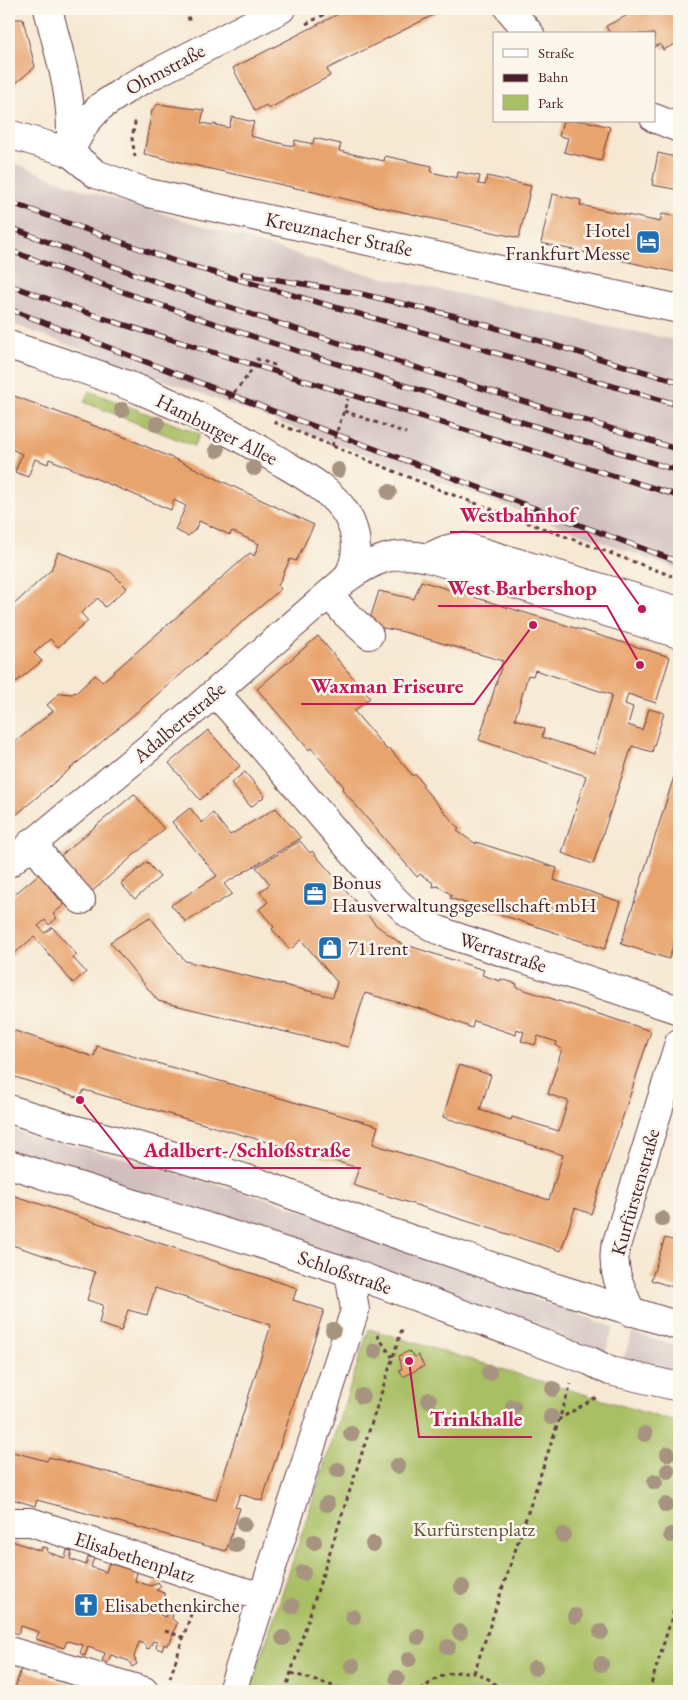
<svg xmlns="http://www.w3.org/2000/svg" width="688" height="1700" font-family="'EB Garamond',serif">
<rect width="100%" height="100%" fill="#fbf7ec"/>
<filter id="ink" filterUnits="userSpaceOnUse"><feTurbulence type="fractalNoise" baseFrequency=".02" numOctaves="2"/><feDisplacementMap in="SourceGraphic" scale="10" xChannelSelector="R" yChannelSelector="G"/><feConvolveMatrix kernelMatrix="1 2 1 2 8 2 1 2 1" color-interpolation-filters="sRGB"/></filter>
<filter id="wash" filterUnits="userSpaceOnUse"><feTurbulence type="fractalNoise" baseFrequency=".0096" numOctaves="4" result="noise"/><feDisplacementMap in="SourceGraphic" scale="20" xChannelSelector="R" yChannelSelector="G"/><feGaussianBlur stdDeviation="1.12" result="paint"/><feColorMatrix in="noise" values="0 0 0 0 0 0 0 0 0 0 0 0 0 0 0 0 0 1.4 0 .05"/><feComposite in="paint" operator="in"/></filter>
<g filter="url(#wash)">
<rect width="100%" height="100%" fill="#f6e8d2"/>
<path fill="#d1bfbd" d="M9,161L78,188L348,270L679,341V570L9,323Z
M9,1128L34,1136L128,1159L271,1200L547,1293L532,1298L614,1327L603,1359L9,1156Z
M632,1333L679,1347V1376L623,1360Z"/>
<path fill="#a9bf64" stroke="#7a6f48" d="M89,391L200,434L194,446L84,402Z
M369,1329L679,1423V1691H250Z"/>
<g id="blocks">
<path fill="#e8a46e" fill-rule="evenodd" d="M348,9H445L327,69L330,76L268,109L266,105L255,111L233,68Z
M640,9H679V42L663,50L660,44L654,47V34H610L606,26Z
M9,19H23L35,67L9,89Z
M158,104L204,110L201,123L213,125V124L229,128L232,117L254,122L250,136L283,144L294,146L295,140L313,144L314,138L341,144L339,151L384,161L385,156L432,166L431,172L457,178L458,172L480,176L478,184L485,185L487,176L531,186L519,238L144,154L152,110Z
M563,121H586L610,127L601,161L564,152L568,138L559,136Z
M658,153L679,158V190L652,185Z
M552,194L581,200L580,205L660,222L662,214L679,217V273L541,243Z
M9,394L127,438L188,465L314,525L296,561L290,559L278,586L281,589L9,821V747L53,711L47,705L60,693L72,694L75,692L76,693L95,675L102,682L250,553L254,556L259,544L232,531L230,535L199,521L195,530L188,536L175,530L186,506L174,500L171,510L49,459L48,464L35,459L28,477L15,472L22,454L9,448Z
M58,552L111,572L127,588L105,607L98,598L81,613L88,621L58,647L50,639L34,653L42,661L10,687L9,609L51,570Z
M421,581L670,657L656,703L628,694L625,704L633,707L628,725L642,730L649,709L664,713L652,752L632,746L593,864L562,853L586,776L479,740L503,661L404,632L368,625L379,591L414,599ZM535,670L612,695L594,754L542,737L544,729L515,719L528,675L533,676Z
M318,636L370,698L354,711L387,750L389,748L413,776L415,774L424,785L422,786L459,829L457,831L476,844V842L557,868L554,880L621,902L605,949L450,898L452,895L438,886L433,887L432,882L420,874L417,877L342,789L344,787L311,748L309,750L257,689Z
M208,730L240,766L200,800L169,763Z
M679,761V926L669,959L621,944Z
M245,772L265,796L251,807L231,783Z
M134,794L164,829L89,894L58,858Z
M190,808L202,823L213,813L230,835L276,808L301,838L224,884L232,894L186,922L171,905L217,876L172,822Z
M300,841L310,853L312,851L376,925L400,943L484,970L482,975L500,981L501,979L517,984L516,987L651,1031L591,1214L575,1208L561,1251L353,1185L359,1168L84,1090L80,1098L9,1075V1029L94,1057L97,1046L378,1126L373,1144L549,1200L563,1155L443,1117L459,1065L491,1075L480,1110L511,1120L512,1117L559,1131L568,1101L548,1094L562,1049L556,1046L557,1042L538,1036L535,1045L521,1041L524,1032L517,1029L516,1035L474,1021L472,1028L428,1011L365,993L348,1047L158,1001L110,942L150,917L185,961L333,997L337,982L301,940L290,950L272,929L274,927L259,909L268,902L260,892L270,884L256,867Z
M147,862L160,877L135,899L121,884Z
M39,874L64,905L53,914L57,918L49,925L45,920L38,926L45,933L52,927L77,955L73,958L86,972L73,983L34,937L9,958V899Z
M9,1194L297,1288L293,1300L324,1310L262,1501L240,1494L235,1507L240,1508L226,1551L37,1500L35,1506L9,1498V1451L47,1461L49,1457L216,1500L271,1325L155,1288L147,1315L128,1310L121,1331L99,1324L103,1305L87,1300L95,1272L9,1244Z
M665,1238L679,1242V1289L651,1280Z
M409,1351L415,1357L418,1355L424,1366L403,1377L399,1370L402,1369L399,1356Z
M9,1540L41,1551L42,1547L48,1548L47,1552L65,1558L67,1550L72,1551L70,1559L86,1565L88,1557L94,1558L91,1567L106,1572L109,1563L137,1572L135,1581L151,1586L158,1582L161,1587L156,1590L164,1593L166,1597L160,1615L165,1617L167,1612L173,1614L172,1619L177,1623L170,1643H167V1646L164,1644L162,1650L156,1648L157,1642L153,1641L149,1649L146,1648L144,1644L139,1642L134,1657L137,1664L132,1667L129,1661L111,1655L108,1663L102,1661L105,1653L88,1647L85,1656L80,1653L83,1645L67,1641L64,1648L36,1639L39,1632L21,1626L18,1634L9,1630Z
M21,1669L81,1688L80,1691H14Z"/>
</g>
</g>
<g filter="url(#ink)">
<use href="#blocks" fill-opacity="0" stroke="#643d44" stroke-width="1"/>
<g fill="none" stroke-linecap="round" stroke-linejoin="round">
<defs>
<path id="minor" d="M48,9C59,54 75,101 70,148
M509,9L530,34
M654,118L679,128
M9,134L69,152L96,174L148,193L679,309
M69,152L86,122L100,107L131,86L281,9
M9,345C54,360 101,374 145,392C191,411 234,433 276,459C301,474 331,489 347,515C359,536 359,560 346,579
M428,558C440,552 450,546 465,547L679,611
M329,594L346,614L369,635
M215,693L231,710L385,890L409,914L436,929L451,935L679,1010
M32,842L46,861L81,900
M9,863L196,709L346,579C373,560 395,550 428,558L679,634
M9,1109L73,1129L168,1154L260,1183L390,1232L547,1285L679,1326
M9,1164L349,1272L590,1361L610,1371L679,1387
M631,1312C622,1289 612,1274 615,1249L679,1043
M9,1522H31L241,1591L262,1596
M9,1651L144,1691
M232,1691L355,1310L349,1272"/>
</defs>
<use href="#minor" stroke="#643d44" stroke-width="30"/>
<path stroke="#643d44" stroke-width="3" stroke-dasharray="4 4" stroke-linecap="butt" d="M186,9L190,23
M306,24L335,9
M135,157L132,138L136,118
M229,399L249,374L257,359L277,366
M344,411L406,433
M274,422L445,492L672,576
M332,446L348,399
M466,518L472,502
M377,1335L392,1357
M558,1420L598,1396
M165,1631L183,1637
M291,1673L349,1691
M474,1673L571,1384
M170,1678L194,1605
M285,1691L403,1326
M421,1691C439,1672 467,1665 490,1680C494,1683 498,1688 502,1691
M649,1691L679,1594"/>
<use href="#minor" stroke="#fff" stroke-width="28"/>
<defs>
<path id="rail" d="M9,202L180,263L679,405
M9,227C228,313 455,379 679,450
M9,250C229,334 455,401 679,471
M243,274L357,293L455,316L679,382
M9,285L102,318L679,496
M9,309L268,409L679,562"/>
</defs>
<use href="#rail" stroke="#4a1f2b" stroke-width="5.5"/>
<use href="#rail" stroke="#fbf7ec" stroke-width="4" stroke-dasharray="11" stroke-linecap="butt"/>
</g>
<g fill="#a79480">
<circle cx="122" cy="410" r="8"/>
<circle cx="157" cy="424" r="8"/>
<circle cx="217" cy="450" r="8"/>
<circle cx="254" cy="468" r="8"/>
<circle cx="338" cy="470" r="8"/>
<circle cx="389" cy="492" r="8"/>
<circle cx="662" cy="1219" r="8"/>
<circle cx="333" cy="1330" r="8"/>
<circle cx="375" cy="1351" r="8"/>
<circle cx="489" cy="1373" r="8"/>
<circle cx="553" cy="1389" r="8"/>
<circle cx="362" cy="1396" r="8"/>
<circle cx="429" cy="1400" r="8"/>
<circle cx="513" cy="1407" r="8"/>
<circle cx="551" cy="1417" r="8"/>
<circle cx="351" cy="1434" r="8"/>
<circle cx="645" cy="1434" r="8"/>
<circle cx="668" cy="1454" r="8"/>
<circle cx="397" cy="1466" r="8"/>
<circle cx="338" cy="1470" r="8"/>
<circle cx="668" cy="1471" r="8"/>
<circle cx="655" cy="1482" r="8"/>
<circle cx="327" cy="1504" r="8"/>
<circle cx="666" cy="1505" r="8"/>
<circle cx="244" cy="1524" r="8"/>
<circle cx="563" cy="1535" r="8"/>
<circle cx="671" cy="1535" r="8"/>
<circle cx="314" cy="1542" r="8"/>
<circle cx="373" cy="1544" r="8"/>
<circle cx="236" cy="1545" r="8"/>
<circle cx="303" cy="1573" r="8"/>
<circle cx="462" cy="1587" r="8"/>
<circle cx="292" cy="1606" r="8"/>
<circle cx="575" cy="1616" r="8"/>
<circle cx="353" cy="1617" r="8"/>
<circle cx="460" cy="1632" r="8"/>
<circle cx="601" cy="1632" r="8"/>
<circle cx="418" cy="1637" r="8"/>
<circle cx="283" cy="1638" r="8"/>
<circle cx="448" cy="1647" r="8"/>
<circle cx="409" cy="1659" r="8"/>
<circle cx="601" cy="1664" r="8"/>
<circle cx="352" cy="1666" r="8"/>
<circle cx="535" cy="1668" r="8"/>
<circle cx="397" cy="1678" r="8"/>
</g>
</g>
<defs>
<symbol id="hotel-square" viewBox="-11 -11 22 22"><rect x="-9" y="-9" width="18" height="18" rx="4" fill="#1f6fb2" stroke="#fbf7ec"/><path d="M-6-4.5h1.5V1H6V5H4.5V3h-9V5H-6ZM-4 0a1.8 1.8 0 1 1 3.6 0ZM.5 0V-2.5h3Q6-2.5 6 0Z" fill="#fff"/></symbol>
<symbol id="office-square" viewBox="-11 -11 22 22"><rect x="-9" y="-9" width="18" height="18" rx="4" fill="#1f6fb2" stroke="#fbf7ec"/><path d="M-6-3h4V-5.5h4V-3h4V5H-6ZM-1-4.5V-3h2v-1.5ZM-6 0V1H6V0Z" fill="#fff"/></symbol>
<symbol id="shop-square" viewBox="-11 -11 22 22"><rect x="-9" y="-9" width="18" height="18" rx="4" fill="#1f6fb2" stroke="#fbf7ec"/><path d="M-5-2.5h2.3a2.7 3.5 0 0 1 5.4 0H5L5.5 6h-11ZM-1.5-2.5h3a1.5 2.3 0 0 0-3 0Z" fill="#fff"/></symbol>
<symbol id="church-square" viewBox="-11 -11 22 22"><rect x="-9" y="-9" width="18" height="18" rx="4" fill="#1f6fb2" stroke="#fbf7ec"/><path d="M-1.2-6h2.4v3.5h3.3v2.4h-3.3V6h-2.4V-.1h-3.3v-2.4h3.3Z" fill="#fff"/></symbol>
</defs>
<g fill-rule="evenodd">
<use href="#hotel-square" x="634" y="228" width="28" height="28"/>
<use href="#office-square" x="301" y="880" width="28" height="28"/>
<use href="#shop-square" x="316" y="934" width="28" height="28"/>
<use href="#church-square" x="72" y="1591" width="28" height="28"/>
</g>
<g text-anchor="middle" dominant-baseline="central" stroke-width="5" stroke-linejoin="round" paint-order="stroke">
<g font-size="20" fill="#4a1f2b" stroke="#fbf7ec">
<text transform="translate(165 69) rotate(-28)">Ohmstraße</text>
<text transform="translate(339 234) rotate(12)">Kreuznacher Straße</text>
<text transform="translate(217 429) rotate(27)">Hamburger Allee</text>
<text transform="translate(179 722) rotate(-40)">Adalbertstraße</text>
<text transform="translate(503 952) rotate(18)">Werrastraße</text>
<text transform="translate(635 1192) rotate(-74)">Kurfürstenstraße</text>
<text transform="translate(345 1272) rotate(19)">Schloßstraße</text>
<text transform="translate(135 1557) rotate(18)">Elisabethenplatz</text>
</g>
<g font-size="20" fill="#4a1f2b" stroke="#fbf7ec" text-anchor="start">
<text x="630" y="230" text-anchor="end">Hotel<tspan x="630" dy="23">Frankfurt Messe</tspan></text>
<text x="332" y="882">Bonus<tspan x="332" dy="23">Hausverwaltungsgesellschaft mbH</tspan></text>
<text x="348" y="948">711rent</text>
<text x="104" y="1605">Elisabethenkirche</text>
</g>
<g font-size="20" fill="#664f3c" stroke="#fbf7ec">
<text x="474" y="1529">Kurfürstenplatz</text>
</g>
</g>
<path fill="none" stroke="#c2185b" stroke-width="2" d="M642 609L587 532H450M640 665L607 606H438M533 625L474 704H301M80 1100L134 1168H361M409 1361L419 1437H532"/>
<g fill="#c2185b" stroke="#fbf7ec" stroke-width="2">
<circle cx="642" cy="609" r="5"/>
<circle cx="640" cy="665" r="5"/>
<circle cx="533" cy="625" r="5"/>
<circle cx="80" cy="1100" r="5"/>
<circle cx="409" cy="1361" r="5"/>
</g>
<g font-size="21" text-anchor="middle" font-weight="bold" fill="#c2185b" stroke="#fbf7ec" stroke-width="5" stroke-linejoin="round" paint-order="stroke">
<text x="518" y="522">Westbahnhof</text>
<text x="522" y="595">West Barbershop</text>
<text x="387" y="693">Waxman Friseure</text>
<text x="247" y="1157">Adalbert-/Schloßstraße</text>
<text x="476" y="1426">Trinkhalle</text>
</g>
<rect width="688" height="1700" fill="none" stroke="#fbf7ec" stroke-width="30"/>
<rect x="493" y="32" width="162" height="90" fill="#fbf7ec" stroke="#b4a19f"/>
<rect x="503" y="49" width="25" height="8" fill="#ffffff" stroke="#b4a19f"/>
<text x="538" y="58" font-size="15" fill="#4a1f2b">Straße</text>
<rect x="503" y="74" width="25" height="8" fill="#4a1f2b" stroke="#b4a19f"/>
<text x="538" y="82" font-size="15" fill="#4a1f2b">Bahn</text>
<rect x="503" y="95" width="25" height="15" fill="#a9bf64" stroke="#b4a19f"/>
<text x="538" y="108" font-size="15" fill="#4a1f2b">Park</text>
</svg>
